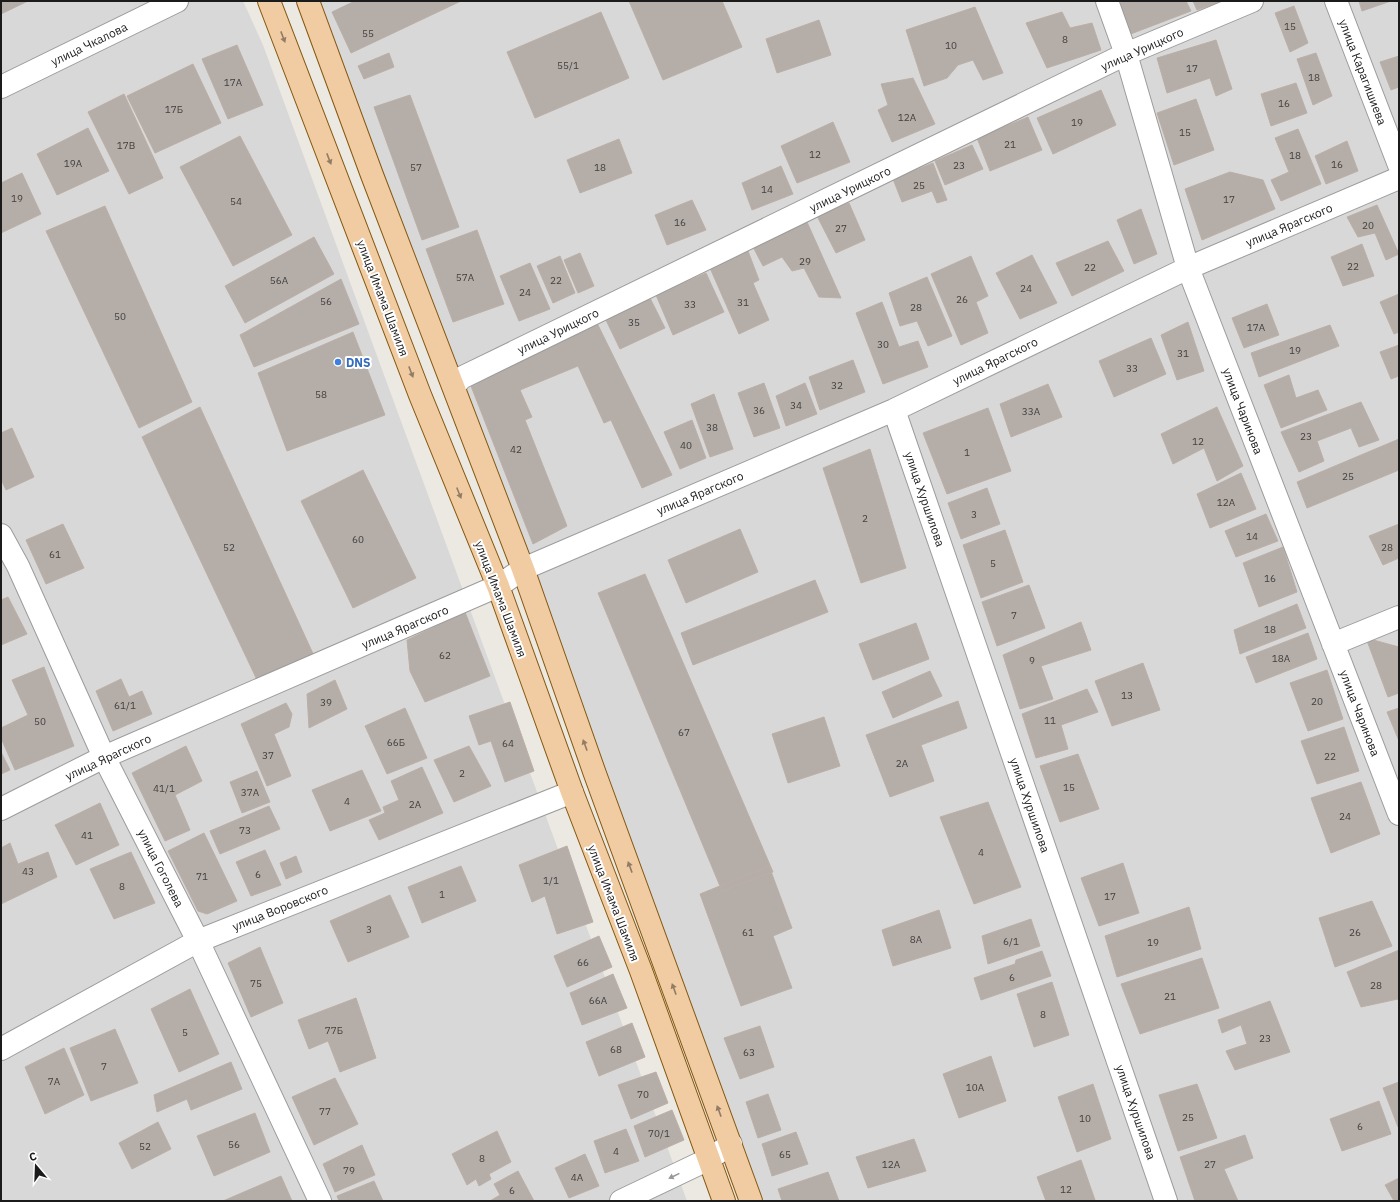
<svg xmlns="http://www.w3.org/2000/svg" width="1400" height="1202" font-family="'IBM Plex Sans',sans-serif">
<rect width="100%" height="100%" fill="#ece8e2"/>
<path fill="#d9d8d9" d="M1,1H243L263,45L687,1201H1Z
M319,1H1399V1201H754Z"/>
<path fill="#b5ada8" stroke="#bcafa6" d="M1,1H28L1,14Z
M355,1H461L351,53L332,12Z
M629,1H722L742,47L663,80Z
M1126,1H1186L1191,11L1128,35L1120,3Z
M1193,1H1218L1219,2L1197,10Z
M1359,1H1391L1362,11Z
M1294,6L1308,43L1290,52L1275,13Z
M975,7L1003,73L983,80L973,60L958,65L947,78L924,86L906,30Z
M601,12L629,78L535,118L507,52Z
M1062,12L1070,28L1092,23L1101,50L1047,68L1026,23Z
M819,20L831,55L777,73L766,39Z
M1216,40L1232,89L1216,96L1210,78L1167,93L1157,58Z
M237,45L263,105L228,119L202,59Z
M389,53L394,67L364,79L358,66Z
M1316,53L1332,96L1313,105L1297,59Z
M1399,56V87L1391,90L1380,62Z
M193,64L221,123L155,153L127,96Z
M913,78L935,124L892,142L878,110L888,105L881,84Z
M1296,83L1307,113L1271,126L1261,94Z
M1101,90L1116,125L1053,154L1037,118Z
M124,94L163,178L129,194L88,112Z
M410,95L459,227L422,240L374,107Z
M1196,99L1214,150L1174,165L1157,113Z
M1028,117L1042,150L990,171L977,138Z
M833,122L850,162L797,183L781,146Z
M88,128L109,171L57,195L37,154Z
M1298,129L1321,184L1281,201L1271,180L1289,172L1275,138Z
M240,136L292,235L233,266L180,167Z
M619,139L632,173L580,193L567,160Z
M1347,141L1358,171L1326,184L1315,156Z
M972,145L983,169L945,185L935,161Z
M933,163L947,200L937,203L932,191L902,202L893,179Z
M781,166L793,194L752,210L742,183Z
M1230,172L1263,180L1275,209L1202,240L1185,189Z
M22,173L41,214L1,233V183Z
M692,200L706,230L667,245L655,215Z
M849,203L865,240L836,253L817,216Z
M1377,205L1399,254L1386,260L1375,233L1358,237L1347,217Z
M105,206L192,402L139,428L46,231Z
M1141,209L1157,254L1134,264L1117,220Z
M807,222L841,298L819,297L804,268L792,271L782,257L763,266L753,247Z
M477,230L504,304L453,322L426,249Z
M314,237L334,274L245,323L225,286Z
M1108,241L1124,271L1072,296L1056,263Z
M1362,244L1374,276L1343,286L1331,257Z
M748,251L759,280L753,283L769,320L739,334L710,268Z
M580,253L594,286L578,293L564,260Z
M1032,255L1057,303L1020,319L996,273Z
M560,256L575,293L553,303L537,266Z
M971,256L988,296L976,302L988,333L961,345L931,274Z
M530,263L550,309L519,321L500,276Z
M706,273L724,312L673,335L656,295Z
M927,277L952,336L928,346L917,321L900,326L889,293Z
M341,279L359,324L254,367L240,335Z
M648,294L665,328L620,349L604,316Z
M1399,294V332L1394,334L1380,302Z
M882,302L899,347L918,341L928,367L883,384L856,313Z
M1267,304L1279,335L1244,348L1232,318Z
M596,321L672,475L642,488L611,420L604,423L578,366L520,390L532,417L525,420L567,526L533,544L469,381Z
M1188,322L1204,371L1177,380L1161,335Z
M1330,325L1339,346L1259,377L1251,353Z
M353,332L385,415L287,451L258,373Z
M1151,338L1166,374L1114,397L1099,361Z
M1399,345V376L1391,379L1380,352Z
M853,360L865,392L820,410L809,377Z
M1289,375L1296,398L1318,390L1327,410L1281,428L1264,385Z
M764,383L780,428L754,437L738,393Z
M805,383L817,414L786,426L776,396Z
M1048,384L1062,417L1011,437L1000,404Z
M714,394L733,449L710,457L691,404Z
M1361,402L1379,440L1359,447L1351,428L1317,441L1324,461L1299,472L1281,432Z
M200,407L315,658L258,682L142,437Z
M1217,407L1243,466L1217,481L1204,448L1173,464L1161,434Z
M988,408L1011,471L947,494L923,433Z
M692,420L706,458L680,469L664,432Z
M12,428L34,477L6,490L1,479V433Z
M1399,439V470L1307,508L1297,482Z
M870,449L906,568L861,583L823,468Z
M363,470L416,578L353,608L301,501Z
M1241,473L1256,509L1210,528L1197,494Z
M987,488L1000,524L961,539L948,503Z
M1266,514L1278,541L1236,557L1225,531Z
M63,524L84,568L46,584L26,540Z
M1399,524V558L1383,565L1369,536Z
M740,529L758,572L686,603L668,560Z
M1005,530L1023,582L981,598L963,545Z
M1283,547L1297,592L1259,607L1243,563Z
M645,574L773,872L722,891L598,593Z
M815,580L828,612L693,665L681,633Z
M1029,585L1045,628L997,646L982,602Z
M8,597L27,634L1,645V600Z
M1297,604L1306,628L1240,654L1234,630Z
M465,612L490,676L425,702L410,671L407,640Z
M1081,622L1091,650L1041,666L1053,699L1020,709L1003,655Z
M916,623L929,659L873,680L859,644Z
M1308,633L1317,659L1256,683L1246,657Z
M1366,638L1399,647V693L1388,697Z
M1143,663L1160,710L1112,726L1095,681Z
M44,667L74,746L15,770L1,738V728L28,715L12,680Z
M1327,670L1343,719L1308,731L1290,683Z
M930,671L942,696L893,718L882,692Z
M121,679L129,697L142,691L152,714L113,731L96,691Z
M335,680L347,709L309,728L307,694Z
M1087,689L1098,712L1061,725L1068,749L1036,758L1022,714Z
M958,701L967,728L921,745L934,781L890,797L866,735Z
M510,702L534,771L505,782L491,741L479,745L469,716Z
M286,703L292,714L289,727L274,734L291,776L267,786L241,724Z
M405,708L427,758L387,774L365,726Z
M1399,708V741L1387,712Z
M824,717L840,766L788,783L772,734Z
M1344,727L1359,771L1317,784L1301,741Z
M186,746L202,781L175,795L190,830L165,841L132,773Z
M469,746L491,786L454,802L434,760Z
M1,752L10,770L1,774Z
M1078,754L1099,809L1060,822L1040,766Z
M422,767L443,813L379,840L369,820L385,813L383,807L399,800L391,781Z
M362,770L381,811L330,831L312,790Z
M257,771L270,802L242,813L230,782Z
M1361,782L1380,834L1331,853L1311,798Z
M988,802L1021,887L974,904L940,817Z
M100,803L119,845L76,865L55,825Z
M269,806L280,829L220,854L210,831Z
M204,833L237,901L207,914L198,911L168,851Z
M10,843L18,864L48,852L57,877L1,904V848Z
M567,846L593,922L557,934L545,896L532,902L519,865Z
M265,850L281,885L251,896L236,862Z
M131,852L155,903L114,919L90,869Z
M296,856L302,872L286,879L280,863Z
M1123,863L1139,913L1099,926L1081,878Z
M461,866L476,901L422,923L408,887Z
M769,866L792,928L773,936L792,988L741,1006L700,894Z
M390,895L409,937L348,962L330,921Z
M1372,901L1392,946L1335,967L1319,918Z
M1189,907L1201,949L1117,977L1105,936Z
M939,910L951,948L893,966L882,930Z
M1031,919L1040,946L988,964L982,936Z
M599,936L612,967L567,987L554,956Z
M260,947L283,1003L251,1017L228,963Z
M1399,950V1001L1398,999L1361,1007L1347,972Z
M1042,951L1051,976L981,1000L974,978L1015,964L1016,960Z
M1202,958L1219,1008L1140,1034L1121,984Z
M613,974L627,1008L582,1025L570,993Z
M1052,982L1069,1035L1034,1047L1017,994Z
M190,989L219,1054L179,1072L151,1009Z
M356,998L376,1058L340,1072L328,1041L309,1049L298,1020Z
M1270,1001L1290,1052L1235,1070L1226,1051L1247,1044L1241,1025L1222,1033L1218,1020Z
M632,1023L645,1057L599,1076L586,1042Z
M760,1026L774,1067L740,1079L724,1038Z
M115,1029L138,1083L91,1101L70,1048Z
M64,1048L84,1095L45,1114L25,1067Z
M991,1056L1006,1101L959,1118L943,1074Z
M231,1062L242,1089L191,1110L187,1099L157,1112L154,1095Z
M656,1072L668,1103L631,1119L618,1085Z
M335,1078L358,1124L314,1145L292,1097Z
M1399,1082V1126L1398,1127L1383,1088Z
M1093,1084L1111,1139L1077,1152L1058,1097Z
M1197,1084L1217,1138L1178,1151L1159,1095Z
M768,1094L781,1130L758,1138L746,1102Z
M1379,1101L1391,1134L1342,1151L1330,1119Z
M672,1110L684,1140L645,1157L634,1126Z
M255,1113L270,1152L214,1176L197,1136Z
M158,1122L171,1149L132,1169L119,1143Z
M626,1129L639,1161L605,1173L594,1141Z
M497,1131L511,1162L489,1174L491,1179L479,1186L476,1179L467,1185L452,1154Z
M796,1132L808,1164L772,1176L762,1144Z
M1245,1135L1253,1158L1224,1169L1238,1201H1195L1180,1157Z
M914,1139L926,1171L868,1188L856,1157Z
M362,1145L375,1175L335,1192L323,1164Z
M585,1154L599,1186L569,1198L555,1168Z
M1081,1160L1095,1200L1046,1201L1037,1177Z
M518,1171L534,1201H490L500,1195L494,1184Z
M828,1172L839,1201H782L778,1189Z
M281,1176L292,1201H223Z
M1399,1178V1201H1394L1385,1185Z
M374,1181L383,1201H339L337,1196Z"/>
<g fill="none" stroke-linecap="round" stroke-linejoin="round">
<defs>
<path id="minor" d="M1107,1L1126,54L1188,268L1399,814
M1336,1L1399,165
M1,87L177,1
M454,387L461,378L1126,54L1252,1
M894,410L1166,1201
M1,535L18,566L104,757L198,941L320,1201
M1333,644L1399,617
M1,809L104,757L498,586L523,569L894,410L1188,268L1399,178
M1,1049L198,941L572,792
M621,1201L709,1159L731,1144"/>
<path id="major" d="M269,1L420,395L498,586L572,792L641,971L724,1201
M308,1L372,175L523,569L595,774L751,1201"/>
</defs>
<use href="#minor" stroke="#9c9c9c" stroke-width="24"/>
<use href="#major" stroke="#84580f" stroke-width="24"/>
<use href="#minor" stroke="#fff" stroke-width="22"/>
<use href="#major" stroke="#f1cba2" stroke-width="22"/>
</g>
<defs><path id="oneway-solid" d="M-6-.8H1V-3.2L6.5 0L1 3.2V.8H-6Z"/></defs>
<g fill="#917c65">
<use href="#oneway-solid" transform="translate(283 37) rotate(69)"/>
<use href="#oneway-solid" transform="translate(329 159) rotate(69)"/>
<use href="#oneway-solid" transform="translate(411 372) rotate(69)"/>
<use href="#oneway-solid" transform="translate(459 493) rotate(68)"/>
<use href="#oneway-solid" transform="translate(585 745) rotate(-110)"/>
<use href="#oneway-solid" transform="translate(630 867) rotate(-110)"/>
<use href="#oneway-solid" transform="translate(674 989) rotate(-110)"/>
<use href="#oneway-solid" transform="translate(719 1111) rotate(-110)"/>
</g>
<use fill="#989898" href="#oneway-solid" transform="translate(674 1176) rotate(154)"/>
<circle fill="#3f7fe0" stroke="#fff" stroke-width="1.5" cx="338" cy="362" r="4"/>
<g text-anchor="middle" dominant-baseline="central" stroke-width="4" stroke-linejoin="round" paint-order="stroke">
<g font-size="10" fill="#42403e">
<text x="1290" y="26">15</text>
<text x="368" y="33">55</text>
<text x="1065" y="39">8</text>
<text x="951" y="45">10</text>
<text x="568" y="65">55/1</text>
<text x="1192" y="68">17</text>
<text x="1314" y="77">18</text>
<text x="233" y="82">17А</text>
<text x="1284" y="103">16</text>
<text x="174" y="109">17Б</text>
<text x="907" y="117">12А</text>
<text x="1077" y="122">19</text>
<text x="1185" y="132">15</text>
<text x="1010" y="144">21</text>
<text x="126" y="145">17В</text>
<text x="815" y="154">12</text>
<text x="1295" y="155">18</text>
<text x="73" y="163">19А</text>
<text x="1337" y="164">16</text>
<text x="959" y="165">23</text>
<text x="416" y="167">57</text>
<text x="600" y="167">18</text>
<text x="919" y="185">25</text>
<text x="767" y="189">14</text>
<text x="17" y="198">19</text>
<text x="1229" y="199">17</text>
<text x="236" y="201">54</text>
<text x="680" y="222">16</text>
<text x="1368" y="225">20</text>
<text x="841" y="228">27</text>
<text x="805" y="261">29</text>
<text x="1353" y="266">22</text>
<text x="1090" y="267">22</text>
<text x="465" y="277">57А</text>
<text x="279" y="280">56А</text>
<text x="556" y="280">22</text>
<text x="1026" y="288">24</text>
<text x="525" y="292">24</text>
<text x="962" y="299">26</text>
<text x="326" y="301">56</text>
<text x="743" y="302">31</text>
<text x="690" y="304">33</text>
<text x="916" y="307">28</text>
<text x="120" y="316">50</text>
<text x="634" y="322">35</text>
<text x="1256" y="327">17А</text>
<text x="883" y="344">30</text>
<text x="1295" y="350">19</text>
<text x="1183" y="353">31</text>
<text x="1132" y="368">33</text>
<text x="837" y="385">32</text>
<text x="321" y="394">58</text>
<text x="796" y="405">34</text>
<text x="759" y="410">36</text>
<text x="1031" y="411">33А</text>
<text x="712" y="427">38</text>
<text x="1306" y="436">23</text>
<text x="1198" y="441">12</text>
<text x="686" y="445">40</text>
<text x="516" y="449">42</text>
<text x="967" y="452">1</text>
<text x="1348" y="476">25</text>
<text x="1226" y="502">12А</text>
<text x="974" y="514">3</text>
<text x="865" y="518">2</text>
<text x="1252" y="536">14</text>
<text x="358" y="539">60</text>
<text x="229" y="547">52</text>
<text x="1387" y="547">28</text>
<text x="55" y="554">61</text>
<text x="993" y="563">5</text>
<text x="1270" y="578">16</text>
<text x="1014" y="615">7</text>
<text x="1270" y="629">18</text>
<text x="445" y="655">62</text>
<text x="1281" y="658">18А</text>
<text x="1032" y="660">9</text>
<text x="1127" y="695">13</text>
<text x="1317" y="701">20</text>
<text x="326" y="702">39</text>
<text x="125" y="705">61/1</text>
<text x="1050" y="720">11</text>
<text x="40" y="721">50</text>
<text x="684" y="732">67</text>
<text x="396" y="742">66Б</text>
<text x="508" y="743">64</text>
<text x="268" y="755">37</text>
<text x="1330" y="756">22</text>
<text x="902" y="763">2А</text>
<text x="462" y="773">2</text>
<text x="1069" y="787">15</text>
<text x="164" y="788">41/1</text>
<text x="250" y="792">37А</text>
<text x="347" y="801">4</text>
<text x="415" y="804">2А</text>
<text x="1345" y="816">24</text>
<text x="245" y="830">73</text>
<text x="87" y="835">41</text>
<text x="981" y="852">4</text>
<text x="28" y="871">43</text>
<text x="258" y="874">6</text>
<text x="202" y="876">71</text>
<text x="551" y="880">1/1</text>
<text x="122" y="886">8</text>
<text x="442" y="894">1</text>
<text x="1110" y="896">17</text>
<text x="369" y="929">3</text>
<text x="748" y="932">61</text>
<text x="1355" y="932">26</text>
<text x="916" y="939">8А</text>
<text x="1011" y="941">6/1</text>
<text x="1153" y="942">19</text>
<text x="583" y="962">66</text>
<text x="1012" y="977">6</text>
<text x="256" y="983">75</text>
<text x="1376" y="985">28</text>
<text x="1170" y="996">21</text>
<text x="598" y="1000">66А</text>
<text x="1043" y="1014">8</text>
<text x="334" y="1030">77Б</text>
<text x="185" y="1032">5</text>
<text x="1265" y="1038">23</text>
<text x="616" y="1049">68</text>
<text x="749" y="1052">63</text>
<text x="104" y="1066">7</text>
<text x="54" y="1081">7А</text>
<text x="975" y="1087">10А</text>
<text x="643" y="1094">70</text>
<text x="325" y="1111">77</text>
<text x="1188" y="1117">25</text>
<text x="1085" y="1118">10</text>
<text x="1360" y="1126">6</text>
<text x="659" y="1133">70/1</text>
<text x="234" y="1144">56</text>
<text x="145" y="1146">52</text>
<text x="616" y="1151">4</text>
<text x="785" y="1154">65</text>
<text x="482" y="1158">8</text>
<text x="891" y="1164">12А</text>
<text x="1210" y="1164">27</text>
<text x="349" y="1170">79</text>
<text x="577" y="1177">4А</text>
<text x="1066" y="1189">12</text>
<text x="512" y="1190">6</text>
</g>
<g font-size="12" fill="#1b1b1b" stroke="#fff">
<text transform="translate(89 44) rotate(-26)">улица Чкалова</text>
<text transform="translate(1142 49) rotate(-24)">улица Урицкого</text>
<text transform="translate(1363 72) rotate(69)">улица Карагишиева</text>
<text transform="translate(850 189) rotate(-26)">улица Урицкого</text>
<text transform="translate(1289 225) rotate(-23)">улица Ярагского</text>
<text transform="translate(383 298) rotate(69)">улица Имама Шамиля</text>
<text transform="translate(558 331) rotate(-26)">улица Урицкого</text>
<text transform="translate(995 361) rotate(-26)">улица Ярагского</text>
<text transform="translate(1243 411) rotate(69)">улица Чаринова</text>
<text transform="translate(700 493) rotate(-23)">улица Ярагского</text>
<text transform="translate(925 499) rotate(71)">улица Хуршилова</text>
<text transform="translate(501 599) rotate(69)">улица Имама Шамиля</text>
<text transform="translate(405 627) rotate(-23)">улица Ярагского</text>
<text transform="translate(1360 713) rotate(69)">улица Чаринова</text>
<text transform="translate(108 757) rotate(-25)">улица Ярагского</text>
<text transform="translate(1030 805) rotate(71)">улица Хуршилова</text>
<text transform="translate(161 868) rotate(63)">улица Гоголева</text>
<text transform="translate(614 903) rotate(69)">улица Имама Шамиля</text>
<text transform="translate(280 908) rotate(-22)">улица Воровского</text>
<text transform="translate(1136 1112) rotate(71)">улица Хуршилова</text>
</g>
<g font-size="12" font-weight="bold" fill="#366cbe" stroke="#fff" text-anchor="start">
<text x="346" y="362">DNS</text>
</g>
</g>
<rect width="1400" height="1202" fill="none" stroke="#1b1b1b" stroke-width="4"/>
<g transform="translate(36 1166) rotate(341)" stroke="#ffffff" stroke-width="3" paint-order="stroke">
<path d="M0-3L7 15L0 10L-7 15Z" fill="#1b1b1b"/>
<text y="-6" font-size="11" font-weight="bold" text-anchor="middle" fill="#1b1b1b">С</text>
</g>
</svg>
